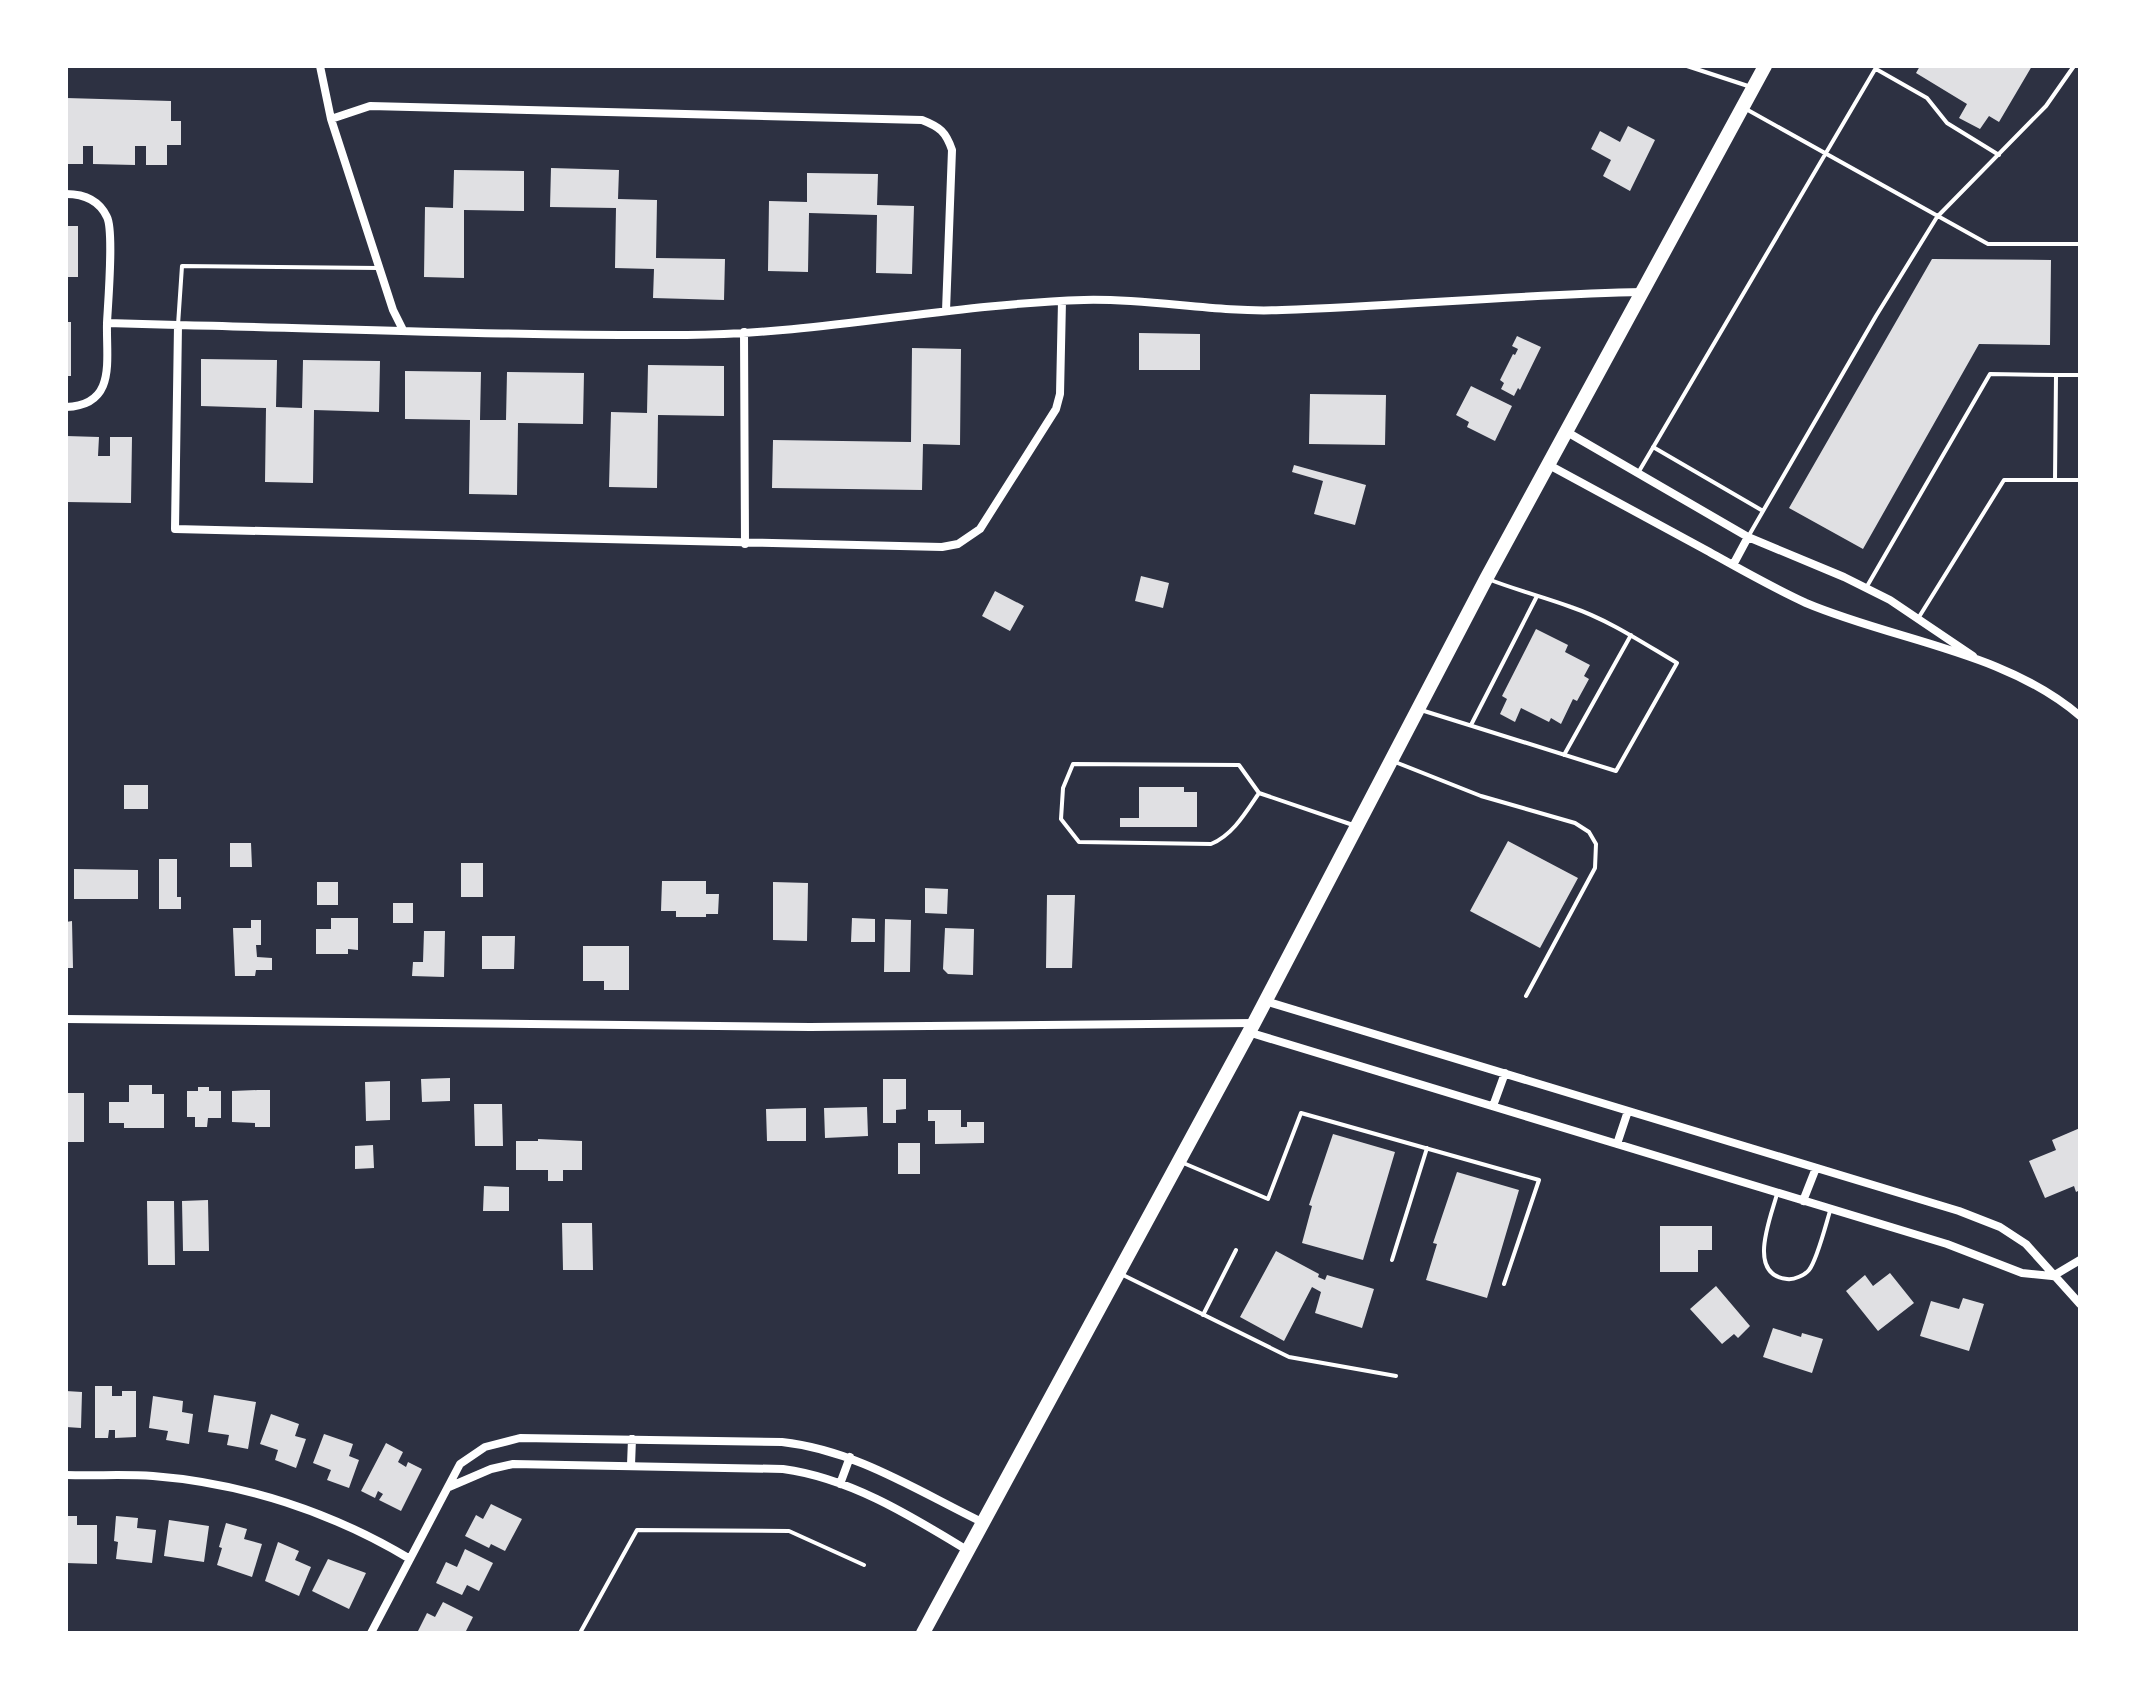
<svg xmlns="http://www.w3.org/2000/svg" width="2146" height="1699" font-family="'DM Sans',sans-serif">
<rect width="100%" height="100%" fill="#2d3142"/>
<path fill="#e0e0e3" d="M1920,66H2032L1999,122L1989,116L1980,129L1959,118L1967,104L1916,73Z
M66,98L171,101V121H181V145H167V165H146V146H135V165L93,164V146H83V164H66Z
M1628,126L1655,140L1630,191L1603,176L1611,160L1591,149L1600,131L1620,142Z
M551,168L619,170L618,199L657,200L656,258L725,259L724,300L653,298L654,269L615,268L616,208L550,207Z
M454,170L524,171V211L464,210V278L424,277L425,207L453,208Z
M807,173L878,174L877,205L914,206L912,274L876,273L877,215L809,213L808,272L768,271L769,201L807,202Z
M66,226H78V277H66Z
M1932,259L2051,260L2050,345L1979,344L1863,549L1789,508Z
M66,322H71V376H66Z
M1139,333L1200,334V370H1139Z
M1517,336L1541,347L1520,390L1518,388L1514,396L1501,389L1504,383L1500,380L1513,354L1515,355L1518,349L1512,346Z
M912,348L961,349L960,445L923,444L922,490L772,488L773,440L911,442Z
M201,359L277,360L276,407L302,408L303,360L380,361L379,412L314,410L313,483L265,482L266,408L201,406Z
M648,365L724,366V416L658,415L657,488L609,487L611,412L647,413Z
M405,371L481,372L480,420H506L507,372L584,373L583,424L518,423L517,495L469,494L470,420L405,419Z
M1471,386L1512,406L1495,441L1467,427L1469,422L1456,415Z
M1310,394L1386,395L1385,445L1309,444Z
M66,436L99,437L98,456H110V437H132L131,503L66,502Z
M1294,465L1366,485L1355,525L1314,514L1323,481L1292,472Z
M1141,576L1169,583L1163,608L1135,601Z
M995,591L1024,606L1010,631L982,616Z
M1536,629L1568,645L1565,652L1590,665L1584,676L1589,679L1577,701L1573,699L1561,724L1551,718L1549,722L1521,708L1515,722L1500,714L1507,699L1502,696Z
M124,785H148V809H124Z
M1139,787H1184V792H1197V827H1120V818H1139Z
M1508,841L1578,878L1540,948L1470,911Z
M230,843H251L252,867H230Z
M159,859H177V897H181V909H159Z
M461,863H483V897H461Z
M74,869L138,870V899H74Z
M662,881H706V894H719L718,914H706V917H676V911H661Z
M317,882H338V905H317Z
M773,882L808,883L807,941L773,940Z
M925,888L948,889L947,914L925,913Z
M1047,895H1075L1072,968H1046Z
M393,903H413V923H393Z
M331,918H358V950L348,949V954H316V929H331Z
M852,918L875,919V942H851Z
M885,919L911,920L910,972H884Z
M251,920H261V945H256L257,957L272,958V970H256L255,976H235L233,928H251Z
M72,921L73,968H66V922Z
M945,928L974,929L973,975L948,974L943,969Z
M424,931H445L444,977L412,976L413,962H423Z
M482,936H515L514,969H482Z
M583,946H629V990H604V981H583Z
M450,1078V1101L422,1102L421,1079Z
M883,1079H906V1109L896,1110V1123H883Z
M390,1081V1120L366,1121L365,1082Z
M129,1085H152V1094H164V1128H124V1123H109V1102H129Z
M198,1087H209V1091H221V1118H208L207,1127H195V1117H187V1091H198Z
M258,1090H270V1127H255V1123L232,1122V1091Z
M66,1093H84V1142H66Z
M474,1104H502L503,1146H475Z
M867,1107L868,1136L825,1138L824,1108Z
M806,1108V1141H767L766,1109Z
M928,1110H961V1127H967V1122H984V1143L935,1144V1121H928Z
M2080,1128V1190L2076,1192L2074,1186L2045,1198L2029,1161L2056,1150L2052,1140Z
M1333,1134L1395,1152L1363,1260L1302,1243L1312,1206L1309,1205Z
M538,1139L582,1141V1170H563V1181H548V1170H516V1141H538Z
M898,1143H920V1174H898Z
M373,1145L374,1168L355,1169V1146Z
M1457,1172L1519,1190L1487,1298L1426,1280L1437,1244L1433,1243Z
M484,1186L509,1187V1211H483Z
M208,1200L209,1251H183L182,1201Z
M147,1201H174L175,1265H148Z
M562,1223H592L593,1270H563Z
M1660,1226H1712V1250H1698V1272H1660Z
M1276,1251L1319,1274L1318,1277L1325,1280L1327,1275L1374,1289L1362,1328L1315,1313L1321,1292L1312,1287L1284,1341L1240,1317Z
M1890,1273L1914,1303L1878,1331L1846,1291L1865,1275L1873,1286Z
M1716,1286L1750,1326L1738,1338L1734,1334L1722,1344L1690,1309Z
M1963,1298L1984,1304L1969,1351L1920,1336L1931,1301L1959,1309Z
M1773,1328L1801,1337L1802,1333L1823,1339L1812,1373L1763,1357Z
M95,1386H112V1396H122V1391H136V1437L115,1438V1430H109L108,1438H95Z
M66,1391L82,1392L81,1428L66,1427Z
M214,1395L256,1402L248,1449L227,1445L229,1435L208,1432Z
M153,1396L183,1401L182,1412L193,1414L189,1444L166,1440L168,1431L149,1428Z
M271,1414L299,1424L295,1436L306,1439L296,1468L275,1460L278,1450L260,1444Z
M324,1434L353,1444L349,1456L359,1460L349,1488L327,1480L331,1470L313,1463Z
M386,1443L403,1452L398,1462L406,1467L408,1462L422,1469L401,1511L379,1500L383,1494L378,1491L375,1498L361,1491Z
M491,1504L522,1519L505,1551L491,1544L489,1548L465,1536L476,1515L483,1519Z
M66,1516H77V1525H97V1564L66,1563Z
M116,1516L138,1518L137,1528L156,1530L152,1563L116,1559L118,1542L114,1541Z
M169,1520L209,1526L204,1562L164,1556Z
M226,1523L247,1529L244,1539L262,1544L252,1577L217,1565L222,1548L219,1547Z
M278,1542L299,1551L295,1560L311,1567L299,1596L265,1581Z
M465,1549L493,1563L479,1591L467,1585L462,1595L436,1583L446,1562L457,1567Z
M328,1559L366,1573L349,1609L312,1591Z
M443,1602L473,1617L465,1633H417L427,1613L435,1617Z"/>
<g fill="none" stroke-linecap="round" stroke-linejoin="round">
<path stroke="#fff" stroke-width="4" d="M1687,66L1748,86
M1876,69L1927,98L1947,123L1999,155
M1746,109L1988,244H2080
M178,325L182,266L379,268
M2056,375H2080
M1653,447L1763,511
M1638,473L1877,66
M1748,537L1876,316L1937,217L2046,106L2074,66
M1866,588L1990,374L2056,375L2055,480
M1919,617L2004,480H2080
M1421,710L1616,771L1677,663C1643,643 1609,620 1571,607C1544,597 1516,590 1488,579
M1471,725L1536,598
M1564,755L1631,635
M1395,762L1481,796L1575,823L1589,832L1596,844L1595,868L1526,996
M1259,793C1246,812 1233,835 1211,844L1079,842L1061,819L1063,788L1073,764L1239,765L1259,793L1353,825
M1181,1162L1268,1199L1301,1113L1539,1180L1504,1284
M1777,1194C1771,1217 1746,1275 1787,1279C1794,1280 1805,1275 1809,1270C1817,1260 1826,1224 1830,1211
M1392,1260L1427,1148
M1121,1274L1289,1357L1396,1376
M1203,1315L1236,1250
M580,1633L637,1530L789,1531L864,1565"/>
<path stroke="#fff" stroke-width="8" d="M320,66L331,119L393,310L403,330
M331,119L370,106L922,120C940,127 946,132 952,150L946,311
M66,194C83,194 99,200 107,217C114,231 108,303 107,323L178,325
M1062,301L1060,394L1056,409L980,529L958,544L942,547L175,529L178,325C348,329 518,336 687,335C820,334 951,304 1084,300C1150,298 1215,313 1282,310C1403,306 1523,294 1643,292
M744,332L745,544
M66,407C117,405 106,361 107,323
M1567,432L1748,537L1844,577L1890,600L1973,656
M1549,465C1601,493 1652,521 1704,549C1738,568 1771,587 1806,603C1896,641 2004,651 2080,716
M1733,565L1748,537
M1265,1001L1959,1211L2000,1227L2026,1244L2080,1304
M66,1019L810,1027L1254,1023
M1248,1032L1947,1244L2022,1273L2052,1276
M1493,1106L1505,1073
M1617,1144L1628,1111
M1803,1201L1816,1168
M2053,1276L2080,1260
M631,1465L632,1439
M66,1475C95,1476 124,1474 153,1476C243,1483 332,1512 410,1559
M840,1484L850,1457
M449,1487L491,1469L513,1464L783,1469C850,1478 911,1516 967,1550
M371,1633L460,1464L485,1447L520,1438L782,1442C855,1450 916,1490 982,1522"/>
<path stroke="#fff" stroke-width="14" d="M923,1633L1254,1023L1486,579L1765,66"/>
</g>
<rect width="2146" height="1699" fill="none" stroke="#ffffff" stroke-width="136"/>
</svg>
